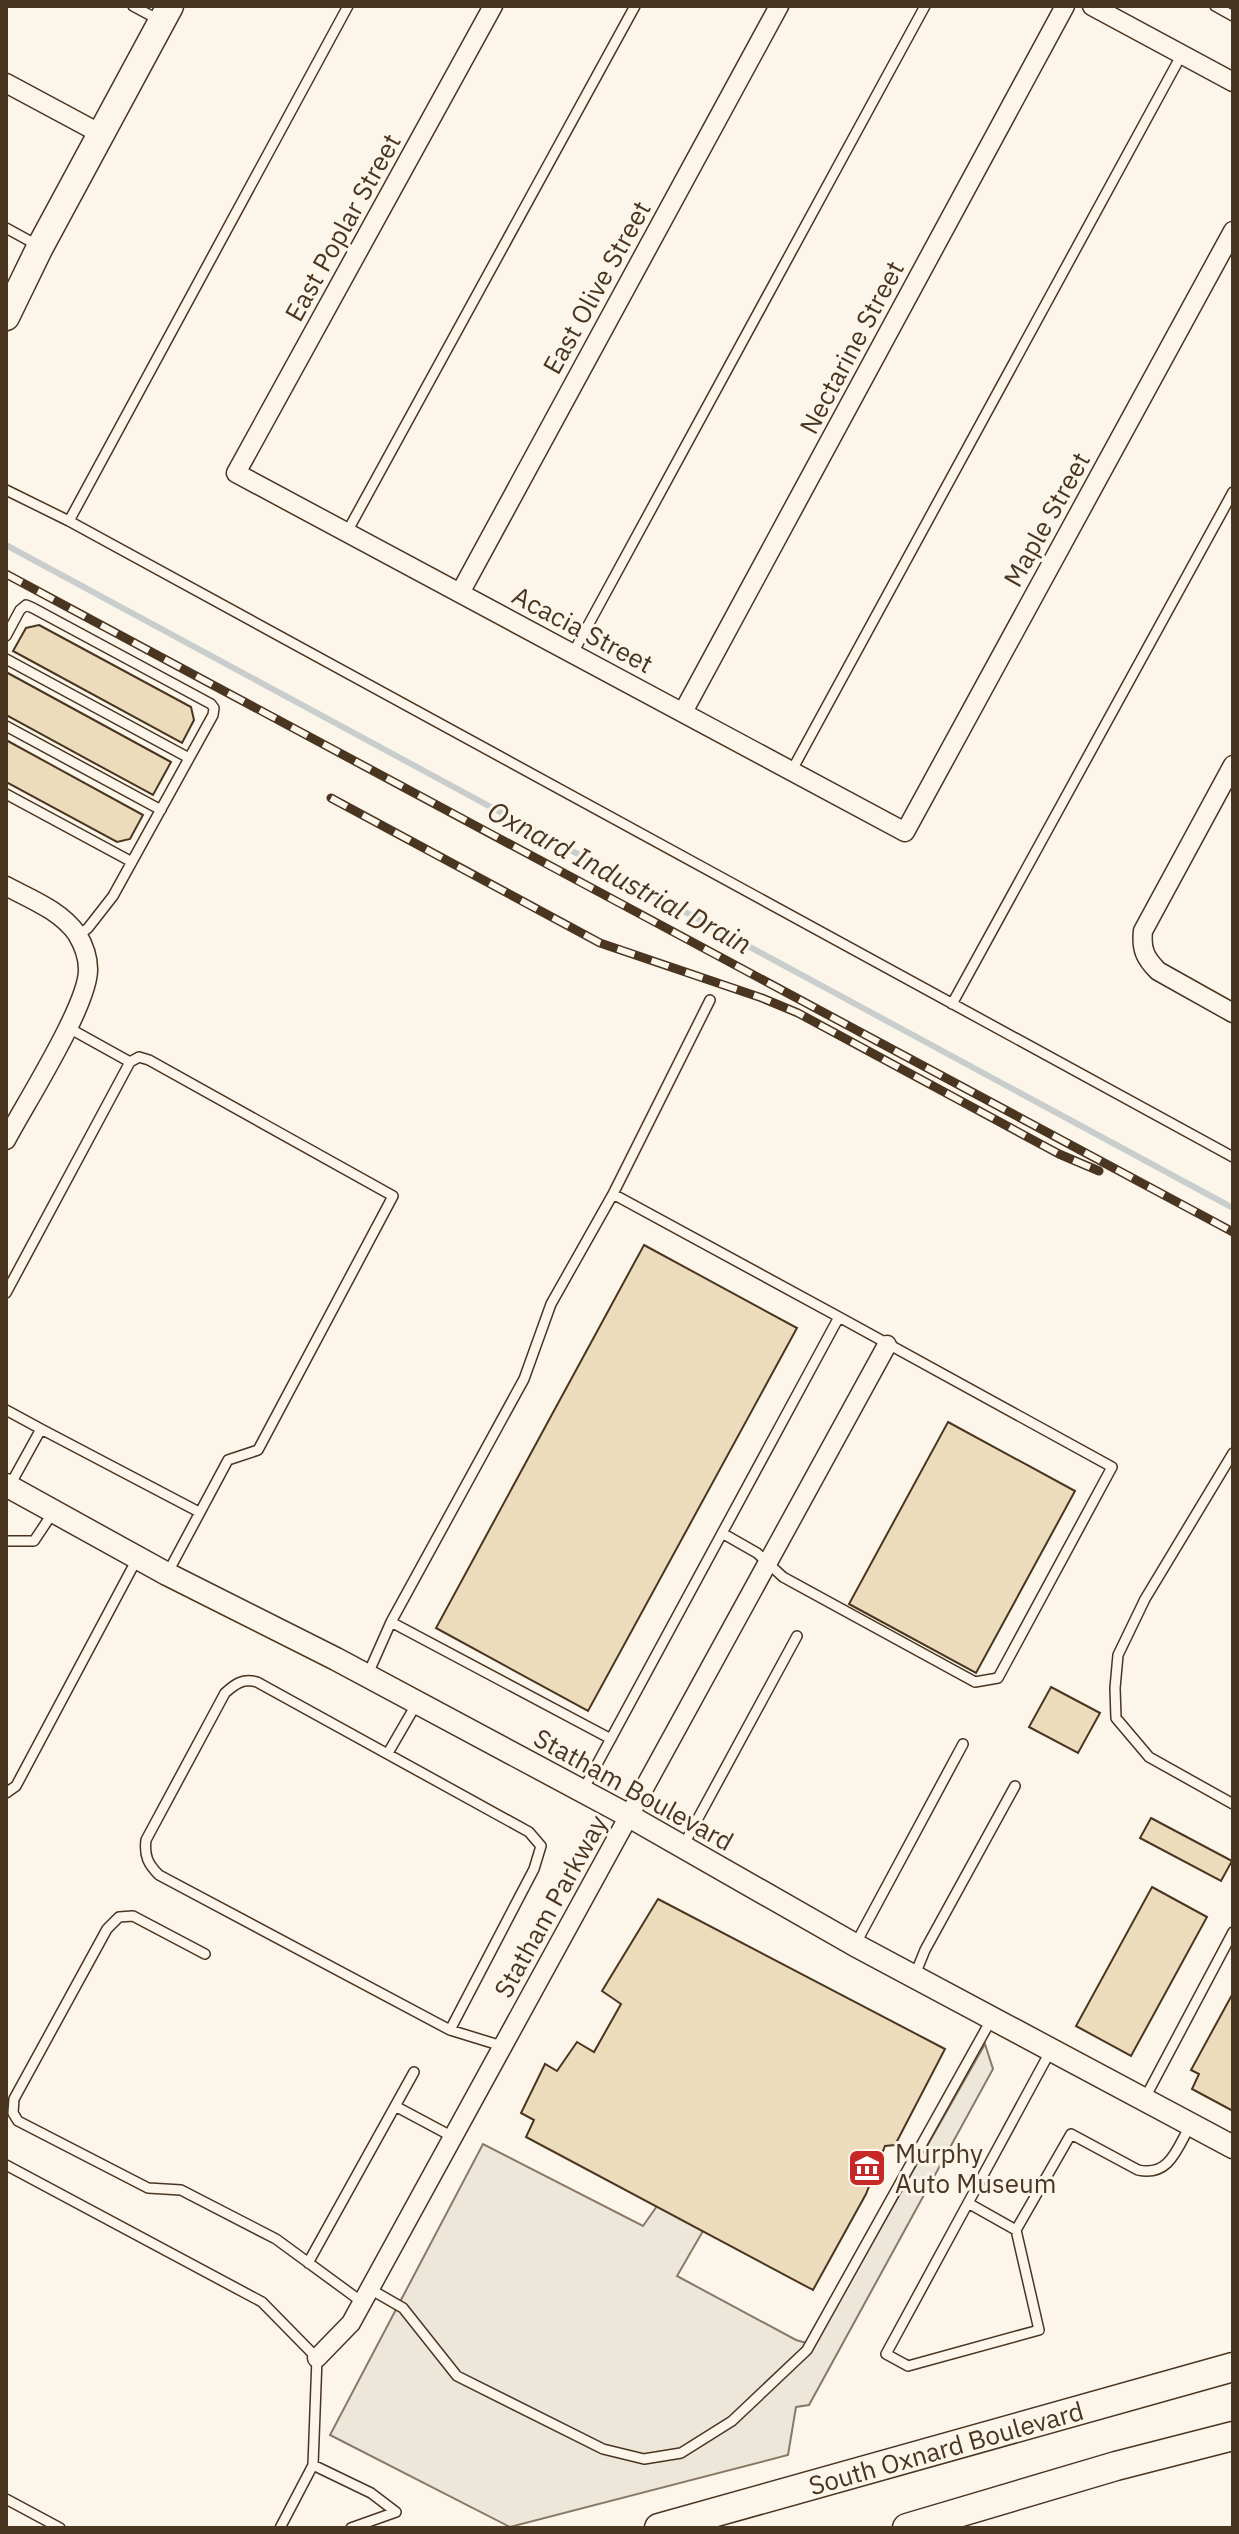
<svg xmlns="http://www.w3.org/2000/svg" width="1239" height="2534" font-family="'IBM Plex Sans',sans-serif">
<rect width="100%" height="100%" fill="#fbf6e9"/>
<path fill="#ede7d9" stroke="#887966" stroke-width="2" d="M985,2044L993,2069L809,2405L796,2407L788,2455L510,2527L330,2435L483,2144L643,2226L657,2206L703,2231L677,2276L796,2340L814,2345Z"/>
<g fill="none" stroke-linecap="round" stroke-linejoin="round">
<path stroke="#c9cecd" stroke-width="6" d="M6,545L1233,1208"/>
</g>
<path fill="#ecdcbc" stroke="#4a3520" stroke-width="2" d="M39,625L191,707L194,720L182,743L13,651L26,628Z
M6,672L171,762L153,795L6,715Z
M6,740L143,815L130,839L117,842L6,782Z
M644,1245L797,1328L588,1711L436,1628Z
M948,1422L1075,1491L976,1673L849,1604Z
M1051,1687L1100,1713L1078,1753L1029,1727Z
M1151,1818L1232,1861L1221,1881L1140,1838Z
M1152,1887L1207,1917L1131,2056L1076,2026Z
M658,1899L945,2049L895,2145L885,2146L866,2194L813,2290L526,2137L534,2120L521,2113L545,2064L557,2071L577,2042L594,2052L621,2004L602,1991Z
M1233,1993V2111L1192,2089L1199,2074L1191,2070Z"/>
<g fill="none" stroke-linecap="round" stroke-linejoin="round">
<defs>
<path id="service" d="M133,6L159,20
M1215,6L1233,16
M6,228L37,245
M6,490L69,521L1233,1157
M69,521L348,6
M347,532L635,6
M6,636L20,610L26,605L33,608L211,704L214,708L213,715L113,896L88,928L78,936
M573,653L925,6
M6,659L189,758
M6,726L161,810
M792,770L1182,54
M6,794L132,862
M952,1004L1233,492
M67,1027L130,1062
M613,1194L710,1000
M6,1293L130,1062L139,1057L149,1060L393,1196L258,1450L228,1460L167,1574
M6,1410L41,1429
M1233,1453L1145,1599L1118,1655L1115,1688L1116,1718L1149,1757L1233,1804
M9,1487L41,1429L199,1512
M722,1533L757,1553L783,1577L975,1682L998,1678L1112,1467L839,1317
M6,1541H34L54,1511
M391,1622L611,1739
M367,1676L391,1622L524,1379L551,1304L613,1194L839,1317L582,1792
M388,1753L417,1703
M6,1793L16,1786L138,1557
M683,1846L797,1636
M855,1945L963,1744
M205,1954L133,1916L119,1917L107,1929L14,2099L13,2113L18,2121L148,2188L181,2190L276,2239L362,2302
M914,1977L925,1950L1015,1786
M450,2030L534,1869L541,1846L529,1832L257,1682C243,1678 235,1684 225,1693L146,1840C144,1856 148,1864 159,1875L450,2030L502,2046
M1051,2050L968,2203L1016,2230L1071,2134L1138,2170C1170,2177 1177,2148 1191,2124
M1145,2098L1233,1932
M395,2106L453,2137
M6,2165L262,2302L317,2358L313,2465L280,2528
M968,2203L886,2354L908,2366L1039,2330L1016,2230
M308,2263L414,2072
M370,2289L403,2308L457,2376L603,2449L644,2459L681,2453L732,2421L807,2350L991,2020
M313,2465L371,2493L396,2512L351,2528
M6,2499L60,2528"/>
<path id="minor" d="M493,6L236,473L905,832L1233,231
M1092,6L1233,82
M6,83L101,134
M460,593L779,6
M683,712L1065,6
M1233,765L1143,931C1141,949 1145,958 1158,971L1233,1013
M6,886C30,899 60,910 77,934C83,944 88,957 88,969C89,1004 25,1104 6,1140
M317,2358L351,2323L887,1345"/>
<path id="tertiary" d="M6,1485L167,1574L336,1659L629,1816L855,1945L1233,2147"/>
<path id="secondary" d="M6,317L40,247L170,6"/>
<g id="primary">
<path id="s1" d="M659,2528L1233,2367"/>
<path d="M907,2528L1116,2466L1233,2436"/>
</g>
</defs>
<use href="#service" stroke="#4a3520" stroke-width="12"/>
<use href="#minor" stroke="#4a3520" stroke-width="21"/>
<use href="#tertiary" stroke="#4a3520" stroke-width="25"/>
<use href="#secondary" stroke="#4a3520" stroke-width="29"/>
<use href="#primary" stroke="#4a3520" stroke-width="31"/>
<use href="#service" stroke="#fbf6e9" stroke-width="9"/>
<use href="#minor" stroke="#fbf6e9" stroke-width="18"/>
<use href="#tertiary" stroke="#fbf6e9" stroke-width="22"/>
<use href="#secondary" stroke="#fbf6e9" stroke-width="26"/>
<use href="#primary" stroke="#fbf6e9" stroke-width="28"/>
<defs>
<path id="rail" d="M6,574L1233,1232
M331,798L600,943L762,998L798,1013L1059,1154L1099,1171"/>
</defs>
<use href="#rail" stroke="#4a3520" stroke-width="9"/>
<use href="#rail" stroke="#fbf6e9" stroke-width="6" stroke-dasharray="18" stroke-linecap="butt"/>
</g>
<defs>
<symbol id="museum-square" viewBox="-11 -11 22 22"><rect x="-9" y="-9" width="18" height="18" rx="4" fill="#c62828" stroke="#fbf6e9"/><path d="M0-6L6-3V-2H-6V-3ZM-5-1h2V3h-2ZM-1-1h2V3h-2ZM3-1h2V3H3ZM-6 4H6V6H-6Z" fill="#fff"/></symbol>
</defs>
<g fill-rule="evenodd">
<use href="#museum-square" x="845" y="2146" width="44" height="44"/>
</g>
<g text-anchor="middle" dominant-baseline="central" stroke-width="6" stroke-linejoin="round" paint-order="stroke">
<g font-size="26" fill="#4a3520" stroke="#fbf6e9">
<text transform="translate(342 227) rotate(-61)">East Poplar Street</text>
<text transform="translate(596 287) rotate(-61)">East Olive Street</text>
<text transform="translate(851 347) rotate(-62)">Nectarine Street</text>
<text transform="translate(1046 519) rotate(-61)">Maple Street</text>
<text transform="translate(583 629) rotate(28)">Acacia Street</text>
<text transform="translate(634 1789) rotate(29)">Statham Boulevard</text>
<text transform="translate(550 1906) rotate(-61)">Statham Parkway</text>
<text stroke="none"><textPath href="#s1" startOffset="298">South Oxnard Boulevard</textPath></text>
</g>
<g font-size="26" fill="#4a3520" stroke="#fbf6e9" text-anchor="start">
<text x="895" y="2153">Murphy<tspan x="895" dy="30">Auto Museum</tspan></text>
</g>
<g font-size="28" font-style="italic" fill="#4a3520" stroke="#fbf6e9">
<text transform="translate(620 877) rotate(28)">Oxnard Industrial Drain</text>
</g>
</g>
<rect width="1239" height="2534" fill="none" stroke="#4a3520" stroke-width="16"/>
</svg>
